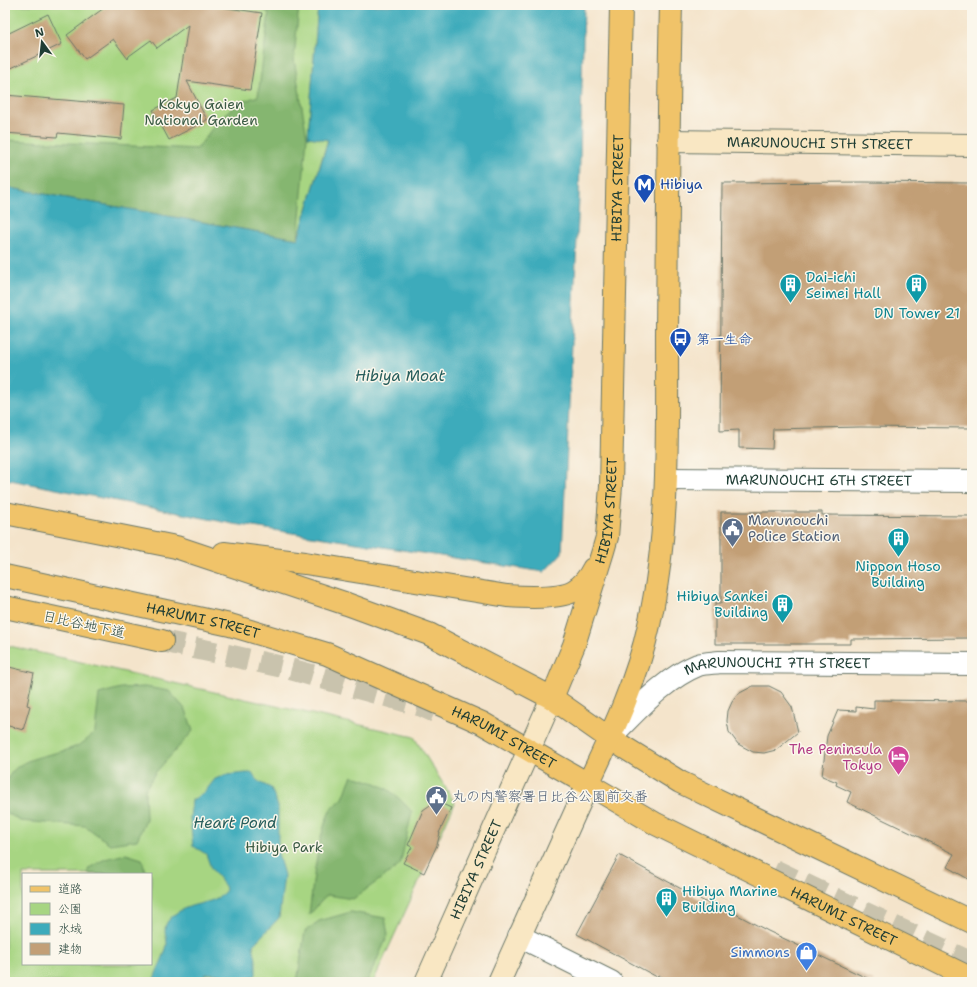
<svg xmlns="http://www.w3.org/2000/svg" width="977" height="987" font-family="'Shantell Sans','Klee One',sans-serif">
<rect width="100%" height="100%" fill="#fbf7ec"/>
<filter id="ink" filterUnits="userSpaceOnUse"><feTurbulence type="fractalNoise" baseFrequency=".025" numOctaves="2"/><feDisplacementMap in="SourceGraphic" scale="8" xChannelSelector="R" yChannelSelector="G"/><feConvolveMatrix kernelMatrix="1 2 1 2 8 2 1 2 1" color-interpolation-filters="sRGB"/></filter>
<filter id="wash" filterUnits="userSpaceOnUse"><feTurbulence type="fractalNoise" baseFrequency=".012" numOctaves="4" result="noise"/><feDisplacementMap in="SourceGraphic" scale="16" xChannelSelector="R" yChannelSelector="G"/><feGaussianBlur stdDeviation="0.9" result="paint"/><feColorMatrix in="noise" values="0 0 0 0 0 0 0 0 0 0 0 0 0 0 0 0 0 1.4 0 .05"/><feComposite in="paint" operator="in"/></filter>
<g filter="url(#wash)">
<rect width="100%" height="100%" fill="#f4e4cb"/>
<path fill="#a7d582" stroke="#63895b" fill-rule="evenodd" d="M5,5H318L308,137L328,139L298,239L5,187Z
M5,645L414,737L455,803L373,982H5ZM23,874H151V964H23Z"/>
<path fill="#85b670" stroke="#527a52" d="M250,5H299L294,59L307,137L298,239L5,187V140L197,149L219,119L236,104L258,96L269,13Z
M145,687L169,691L186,710L193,731L155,773L145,790L146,819L137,840L110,844L85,826L20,821L6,812C4,807 5,800 5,794C5,752 55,759 81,744C86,741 91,736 95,732L99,694L121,688Z
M352,776C383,784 390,788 412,812L400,865L353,899L327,895L309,915C313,884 317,836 331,809C334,804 342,802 344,796C347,789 348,783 352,776Z
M126,854L142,859L146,874H87L89,868L105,859Z
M351,912L385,918L388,935L367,982H297L305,931L319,921Z"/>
<path fill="#3dabbb" stroke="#2e7478" d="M318,5H584L579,198L562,553L544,572L234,524L5,479V187L298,239L328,140L308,137Z
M246,773H252C256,782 263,784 271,788L278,806V854L284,875L279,918L253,945L256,960V975C234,987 226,971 206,974L202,982H153C156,971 166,954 167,944C167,936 162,929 168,921C185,899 214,908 226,890L225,886L211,868L206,854L193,846L190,818L192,800L204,793L215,779L226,775Z"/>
<g id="blocks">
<path fill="#c29f76" d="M108,5H215L214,6L262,13L250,90L187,81L207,120L169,140L153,110L177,98L188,25L157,48L151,40L129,56L128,59L113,39L85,59L67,35Z
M48,14L62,44L5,71V35Z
M5,95L124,105L121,139L58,133L57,137L5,133Z
M863,182L972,183V428L860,427L773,429L772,449L739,448V430L720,431L722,183Z
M721,512H822V515L972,516V638L851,639V644H715V603H721Z
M5,666L34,673L27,705L30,706L23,730L5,725Z
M753,686H769L781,692L792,707L798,732L776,750L764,753L753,752L738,744L729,732L727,721L728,711L732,702L738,694Z
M874,700L972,701V881L947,867L954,854L847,802L851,792L836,785L837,782L822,776L827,736L838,710L856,711V707L874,709Z
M436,801L451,808L439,833H440L437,845L424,873L403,863L412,847L408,845L423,810Z
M619,855L709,904L711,901L768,931L875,982H672L658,975L657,977L577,934Z"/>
</g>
</g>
<g filter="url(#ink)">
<use href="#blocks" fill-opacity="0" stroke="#6a7769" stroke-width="1"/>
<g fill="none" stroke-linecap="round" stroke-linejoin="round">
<path stroke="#c9c3ad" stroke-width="22" stroke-dasharray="22 11" stroke-linecap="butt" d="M162,641L283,667L422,706L435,712
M774,870L972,963"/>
<defs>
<g id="street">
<path id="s1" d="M667,479L972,481"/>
<path id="s2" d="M609,738C636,712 663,679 698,665C705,663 713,663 720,662L972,664"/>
<path d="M519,936L611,982"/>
</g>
<g id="secondary">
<path id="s3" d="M668,141L972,145"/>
<path id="s4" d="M426,982L552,698"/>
<path d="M499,982L588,784"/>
</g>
<g id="primary">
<path d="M5,607L162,641"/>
<path d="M552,698L609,738L680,782L972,922"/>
<path id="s5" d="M588,784L656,824L972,979"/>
</g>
<g id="highway">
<path id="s6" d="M5,513L176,547L347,604L429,634L552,698L574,645L603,551L607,537L611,486L621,5"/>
<path d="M224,553L305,563L507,596C524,597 561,599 575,590C583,585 589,577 593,569"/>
<path id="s7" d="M5,576L230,625L327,654L482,723L588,784C612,733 637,681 649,625C670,529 667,433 667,335C668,225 668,115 671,5"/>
</g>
</defs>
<use href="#street" stroke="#6a7769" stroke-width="24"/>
<use href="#secondary" stroke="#6a7769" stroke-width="24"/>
<use href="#primary" stroke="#6a7769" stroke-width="24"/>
<use href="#highway" stroke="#6a7769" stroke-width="24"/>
<use href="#street" stroke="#fff" stroke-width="22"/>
<use href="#secondary" stroke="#f9e7c3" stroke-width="22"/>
<use href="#primary" stroke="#f0c369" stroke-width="22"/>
<use href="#highway" stroke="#f0c369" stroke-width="22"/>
</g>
</g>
<defs>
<symbol id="metro-pin" viewBox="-11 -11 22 30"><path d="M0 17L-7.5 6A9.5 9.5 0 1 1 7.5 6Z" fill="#1a4fb4" stroke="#fbf7ec"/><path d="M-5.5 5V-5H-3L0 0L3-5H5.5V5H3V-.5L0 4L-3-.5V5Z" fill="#fff"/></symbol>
<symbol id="building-pin" viewBox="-11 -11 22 30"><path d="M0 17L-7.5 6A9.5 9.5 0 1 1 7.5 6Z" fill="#0f9aa8" stroke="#fbf7ec"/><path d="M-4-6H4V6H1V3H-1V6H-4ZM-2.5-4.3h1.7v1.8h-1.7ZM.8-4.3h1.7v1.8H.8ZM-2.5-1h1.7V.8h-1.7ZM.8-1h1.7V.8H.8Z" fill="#fff"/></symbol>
<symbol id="bus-pin" viewBox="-11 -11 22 30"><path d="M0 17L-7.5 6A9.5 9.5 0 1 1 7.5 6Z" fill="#1a4fb4" stroke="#fbf7ec"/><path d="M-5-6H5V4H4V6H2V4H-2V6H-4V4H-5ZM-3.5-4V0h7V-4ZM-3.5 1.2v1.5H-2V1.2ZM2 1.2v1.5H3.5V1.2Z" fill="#fff"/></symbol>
<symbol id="civic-pin" viewBox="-11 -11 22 30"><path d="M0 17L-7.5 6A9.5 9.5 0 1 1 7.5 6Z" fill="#5c6f8a" stroke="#fbf7ec"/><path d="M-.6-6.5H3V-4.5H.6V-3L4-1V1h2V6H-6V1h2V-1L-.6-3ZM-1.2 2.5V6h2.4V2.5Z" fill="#fff"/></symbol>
<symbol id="hotel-pin" viewBox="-11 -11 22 30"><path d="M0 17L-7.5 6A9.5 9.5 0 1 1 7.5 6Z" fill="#d1479c" stroke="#fbf7ec"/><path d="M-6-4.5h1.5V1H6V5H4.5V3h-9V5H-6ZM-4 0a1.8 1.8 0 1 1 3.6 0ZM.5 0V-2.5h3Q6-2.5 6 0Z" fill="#fff"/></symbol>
<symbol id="shop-pin" viewBox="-11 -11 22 30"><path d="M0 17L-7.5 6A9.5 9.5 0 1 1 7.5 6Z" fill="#3f7fe0" stroke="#fbf7ec"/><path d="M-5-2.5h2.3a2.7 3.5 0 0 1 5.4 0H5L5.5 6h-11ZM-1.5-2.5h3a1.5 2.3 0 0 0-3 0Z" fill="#fff"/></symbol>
</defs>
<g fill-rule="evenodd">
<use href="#metro-pin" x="632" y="172" width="25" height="34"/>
<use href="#building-pin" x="778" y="272" width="25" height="34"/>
<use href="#building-pin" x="904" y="272" width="25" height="34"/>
<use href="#bus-pin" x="668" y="326" width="25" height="34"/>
<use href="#civic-pin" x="720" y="516" width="25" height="34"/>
<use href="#building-pin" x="886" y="526" width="25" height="34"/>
<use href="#building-pin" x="770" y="592" width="25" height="34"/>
<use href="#hotel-pin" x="886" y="744" width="25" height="34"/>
<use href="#civic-pin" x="424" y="784" width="25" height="34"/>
<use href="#building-pin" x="654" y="886" width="25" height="34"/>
<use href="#shop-pin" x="794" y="940" width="25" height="34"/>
</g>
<g text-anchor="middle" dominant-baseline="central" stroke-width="3" stroke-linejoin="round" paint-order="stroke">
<g font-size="14" fill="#3a5b44" stroke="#fbf7ec">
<text x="201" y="104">Kokyo Gaien<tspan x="201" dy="16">National Garden</tspan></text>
<text x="284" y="847">Hibiya Park</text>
</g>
<g font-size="14" fill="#1f3d34" stroke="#fbf7ec">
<text stroke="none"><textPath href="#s3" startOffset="152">MARUNOUCHI 5TH STREET</textPath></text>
<text stroke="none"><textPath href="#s6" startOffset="1100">HIBIYA STREET</textPath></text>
<text stroke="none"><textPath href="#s1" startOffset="152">MARUNOUCHI 6TH STREET</textPath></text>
<text stroke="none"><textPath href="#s6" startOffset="777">HIBIYA STREET</textPath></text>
<text stroke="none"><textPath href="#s7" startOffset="203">HARUMI STREET</textPath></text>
<text transform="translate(84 624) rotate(12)">日比谷地下道</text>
<text stroke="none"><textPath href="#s2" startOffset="195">MARUNOUCHI 7TH STREET</textPath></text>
<text stroke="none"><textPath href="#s7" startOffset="527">HARUMI STREET</textPath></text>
<text stroke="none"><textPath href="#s4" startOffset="123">HIBIYA STREET</textPath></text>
<text stroke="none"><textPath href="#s5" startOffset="288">HARUMI STREET</textPath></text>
</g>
<g font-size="14" fill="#164399" stroke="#fbf7ec" text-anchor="start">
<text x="660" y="184">Hibiya</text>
<text x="696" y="339">第一生命</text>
</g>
<g font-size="14" fill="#0d838f" stroke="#fbf7ec" text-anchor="start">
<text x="806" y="277">Dai-ichi<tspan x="806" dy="16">Seimei Hall</tspan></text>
<text x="917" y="313" text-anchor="middle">DN Tower 21</text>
<text x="898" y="566" text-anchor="middle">Nippon Hoso<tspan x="898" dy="16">Building</tspan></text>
<text x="768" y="596" text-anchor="end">Hibiya Sankei<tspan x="768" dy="16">Building</tspan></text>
<text x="682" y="891">Hibiya Marine<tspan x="682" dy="16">Building</tspan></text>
</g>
<g font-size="14" fill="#4e5e75" stroke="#fbf7ec" text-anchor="start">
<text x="748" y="520">Marunouchi<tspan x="748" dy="16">Police Station</tspan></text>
<text x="452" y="796">丸の内警察署日比谷公園前交番</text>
</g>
<g font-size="14" fill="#b23c85" stroke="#fbf7ec" text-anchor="end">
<text x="882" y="749">The Peninsula<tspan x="882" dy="16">Tokyo</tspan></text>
</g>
<g font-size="14" fill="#366cbe" stroke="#fbf7ec" text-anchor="end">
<text x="790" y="952">Simmons</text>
</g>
<g font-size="15" font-style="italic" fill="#285e5c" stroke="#fbf7ec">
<text x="400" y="376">Hibiya Moat</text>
<text x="235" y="823">Heart Pond</text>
</g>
</g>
<rect width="977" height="987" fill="none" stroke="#fbf7ec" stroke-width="20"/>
<rect x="22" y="873" width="130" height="92" fill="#fbf7ec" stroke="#a3ada2"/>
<rect x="30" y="886" width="20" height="6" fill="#f0c369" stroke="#a3ada2"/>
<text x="58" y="893" font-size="12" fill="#1f3d34">道路</text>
<rect x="30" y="903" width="20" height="12" fill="#a7d582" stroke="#a3ada2"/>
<text x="58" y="913" font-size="12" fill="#1f3d34">公園</text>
<rect x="30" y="923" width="20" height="12" fill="#3dabbb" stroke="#a3ada2"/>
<text x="58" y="933" font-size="12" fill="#1f3d34">水域</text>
<rect x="30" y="943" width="20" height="12" fill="#c29f76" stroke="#a3ada2"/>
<text x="58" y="953" font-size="12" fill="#1f3d34">建物</text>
<g transform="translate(42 42) rotate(345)" stroke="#fbf7ec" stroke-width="3" paint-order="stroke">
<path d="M0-3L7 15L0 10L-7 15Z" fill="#1f3d34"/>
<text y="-6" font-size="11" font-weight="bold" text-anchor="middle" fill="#1f3d34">N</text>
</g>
</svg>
